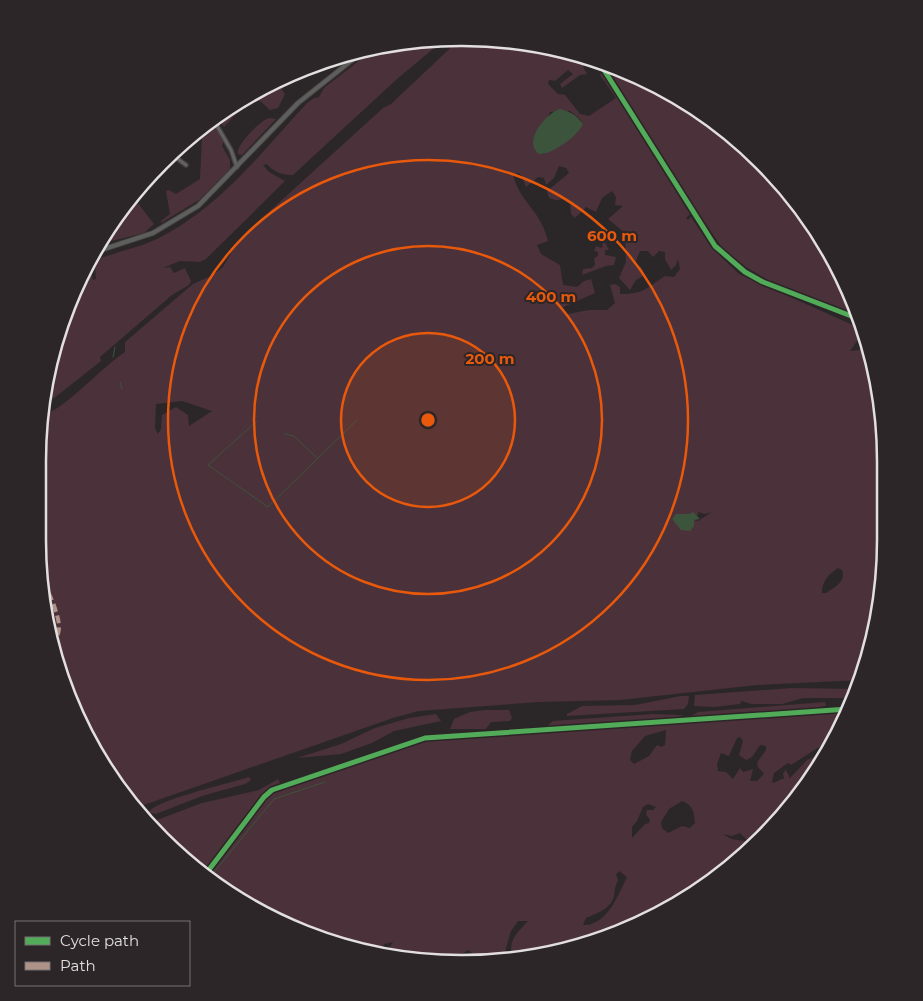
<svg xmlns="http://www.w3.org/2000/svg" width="923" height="1001" font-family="Montserrat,sans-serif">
<rect width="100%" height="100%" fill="#2b2729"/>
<path fill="#4b3139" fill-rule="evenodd" d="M461,38L544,46L596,61L597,66L590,60L583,67L587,74L580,75L562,88L560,84L573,74L568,70L555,81L549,80L548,84L558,94L565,95L580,114L589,116L616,98L600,75L602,73L690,214L686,218L688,220L691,217L711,247L739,274L855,326L862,334L850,351L868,349L877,379L885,461L882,595L863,676L861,680L757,685L620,700L539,702L445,709L419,711L393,718L135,808L125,797L81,727L46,622L38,539L44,416C75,400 96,372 125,352V342L193,284L213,275L223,267L234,248L272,209L383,108L391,104ZM570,111L579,118L583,124L577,133L544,154L535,151L550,112ZM559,166L566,168L569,173L547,191L549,198L556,200L565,199L570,202L571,214L575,218L586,207L596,212L602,198L612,191L616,197L615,205L623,206L608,219L625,233L626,262L619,278L630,290L636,280L643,276L642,268L635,263L640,251H648L653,257L659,251L665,252V259L671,270L676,265L678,259L680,269L674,277L665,276C646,288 645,294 620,294V287L615,284L610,285L615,303L607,310H589L568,314L561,308L595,293L591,279L584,281L577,287L563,285L560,265L541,254L537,245L548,241C541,210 519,202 513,174L519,173L522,177L526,187L538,177L544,178L546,185L554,178ZM182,401L212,411L189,426L188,415L176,407L162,415L161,429L158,434L155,428L156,404ZM698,512L705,514L712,512L698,521L694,520L692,529C683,530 678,525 672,519L692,513L698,516ZM838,568L842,570C846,582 835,587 826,593H822C821,582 830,573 838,568Z
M445,39L397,79L293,175C283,175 273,172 267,164L263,165L269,172L285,181L206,259L200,262L180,261L163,268L170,267L174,273L185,268L191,281L189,285L172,295L100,357L101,361L44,406C47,358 65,308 86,269L88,278L92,275L93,280L96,279L95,268L101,258C120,251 141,247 159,238C220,207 262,152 307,103L314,98L319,97L324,88L378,46Z
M603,64C686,89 765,155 814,226C829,248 840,275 853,300L857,310L849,313L771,282L746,267L723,249L694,207Z
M311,68L319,74C304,73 288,75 282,90L285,94L278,108L270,110L260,101H254L236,114L224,127L218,119L226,109L246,101V98L300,70Z
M270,118L276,119L242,155L238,154C235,146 261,119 270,118Z
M213,125L224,140L222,146L230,160V169L199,200L161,223V221L170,214L166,191L169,190L176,194L200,179L202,138Z
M135,194L137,202L154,224L144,233L99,244L109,226Z
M603,242L606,244L609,250H605V255L616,257L614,265L606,266L582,275L583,269L592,268L595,265L594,258L598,256V252L594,251L596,246L602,248Z
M792,688L857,689L853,698H803L782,704H751L742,701L740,704L715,707L694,706L695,695Z
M681,696H689L688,704L684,709L567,716V714L582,706L635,705Z
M825,702L826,706L806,709L689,717L698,712Z
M485,710H509L512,718L510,721L491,722L486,729H450L454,719L470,712Z
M848,710C842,721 834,727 830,740L791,765L788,763L774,773L772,782L773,783L782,779H784L783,773L786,770L790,778L807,760L822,754L831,745L762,839L753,846L740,833L732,836L723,834L731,839L745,841L750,848C733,863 716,880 697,892C644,927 575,953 512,957C508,940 517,933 528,921H518L511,931L503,958L472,960L473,954L468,950C442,970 416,960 385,955L393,942L384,944L380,954L351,949L250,907L205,875L264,798L274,790L418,741L431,739ZM666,730L665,745L661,747L657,745L649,756L634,764L630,760L632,751L645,736ZM740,737L743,741L739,755L746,760L752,757L760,745L766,746V750L758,761L757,766L764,774L757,781H750L753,769L743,772L740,768L733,779L726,772L718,771L717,764L721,753L729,756L737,738ZM682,801C693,805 694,812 695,823L690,828L682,826L668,833L662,828L661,822L669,809ZM648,804L656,807L653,810H647L646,814L650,820L649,823L645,824L632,838V827L637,821L643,807ZM619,871L627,877C618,895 607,926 583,925L586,918C597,913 611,909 614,896C615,890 615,886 618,880L616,875Z
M436,714L441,721L394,731L372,743L341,754L297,758L341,744L375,728L409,718Z
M653,714L683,715L674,719L546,727L553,721Z
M249,777L251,780L245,784L202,796L156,814L151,813L148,817L144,818L140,813L146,810L150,811C159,799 231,783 249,777Z
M278,779L281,785L269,791L204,874L182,858L149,823L202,803L259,790Z"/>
<path fill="#3d543c" d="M560,109C571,112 576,115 583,124C579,135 552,155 539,154C522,142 546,113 560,109Z
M693,512L700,519L694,520V526L690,531L681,530L672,519L676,514H689Z"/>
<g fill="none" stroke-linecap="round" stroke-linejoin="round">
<path stroke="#3d543c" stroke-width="1" d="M113,357L115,347
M120,382L122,389
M257,421L208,465L268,507L357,420
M285,434L294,436L317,458
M209,878L274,799L325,782"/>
<defs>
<path id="minor" d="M213,119L231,150L237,167
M171,154L186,165
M205,875L264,797L272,790L425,738L848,709"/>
<path id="tertiary" d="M599,62L715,246L745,272L763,282L859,319"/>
<path id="secondary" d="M95,252L153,233L198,206L298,103L366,49"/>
</defs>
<use href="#minor" stroke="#454243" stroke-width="5.5"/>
<use href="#tertiary" stroke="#454243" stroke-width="6"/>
<use href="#secondary" stroke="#454243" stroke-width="6"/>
<use href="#minor" stroke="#646162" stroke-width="3"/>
<use href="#tertiary" stroke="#646162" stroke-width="4"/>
<use href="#secondary" stroke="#5e5e5c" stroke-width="4"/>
<path stroke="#af9288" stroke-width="4" stroke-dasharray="8 4" stroke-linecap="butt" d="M41,471V468
M42,583C49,589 60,619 59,628C59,634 56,638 53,643"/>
<defs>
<path id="cycleway" d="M599,62L715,246L745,272L763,282L859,319
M205,875L264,797L272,790L425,738L848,709"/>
</defs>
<use href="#cycleway" stroke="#2c2628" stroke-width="8"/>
<use href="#cycleway" stroke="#51ab58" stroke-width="5"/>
</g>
<circle cx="428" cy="420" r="87" fill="#e8590c" fill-opacity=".12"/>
<g fill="none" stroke="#e8590c" stroke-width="2.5">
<circle cx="428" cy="420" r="87"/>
<circle cx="428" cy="420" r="174"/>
<circle cx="428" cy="420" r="260"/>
</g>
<path d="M0 0H923V1001H0ZM461 46H462A415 415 0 0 1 877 461V540A415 415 0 0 1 462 955H461A415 415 0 0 1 46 540V461A415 415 0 0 1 461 46Z" fill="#2c2628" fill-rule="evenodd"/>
<path fill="none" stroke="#e3dfe0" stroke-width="2.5" d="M461 46H462A415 415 0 0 1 877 461V540A415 415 0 0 1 462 955H461A415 415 0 0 1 46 540V461A415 415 0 0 1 461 46Z"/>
<circle cx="428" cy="420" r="8" fill="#e8590c" stroke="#2c2628" stroke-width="2.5"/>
<g font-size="15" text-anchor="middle" font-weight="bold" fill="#e8590c" stroke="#2c2628" stroke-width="4" stroke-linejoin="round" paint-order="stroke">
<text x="612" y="241">600 m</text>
<text x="551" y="302">400 m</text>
<text x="490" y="364">200 m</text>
</g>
<rect x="15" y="921" width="175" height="65" fill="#2c2628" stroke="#757072"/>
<rect x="25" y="937" width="25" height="8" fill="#51ab58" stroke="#757072"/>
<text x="60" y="946" font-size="15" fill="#e3dfe0">Cycle path</text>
<rect x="25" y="962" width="25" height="8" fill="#af9288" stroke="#757072"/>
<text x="60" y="971" font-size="15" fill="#e3dfe0">Path</text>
</svg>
